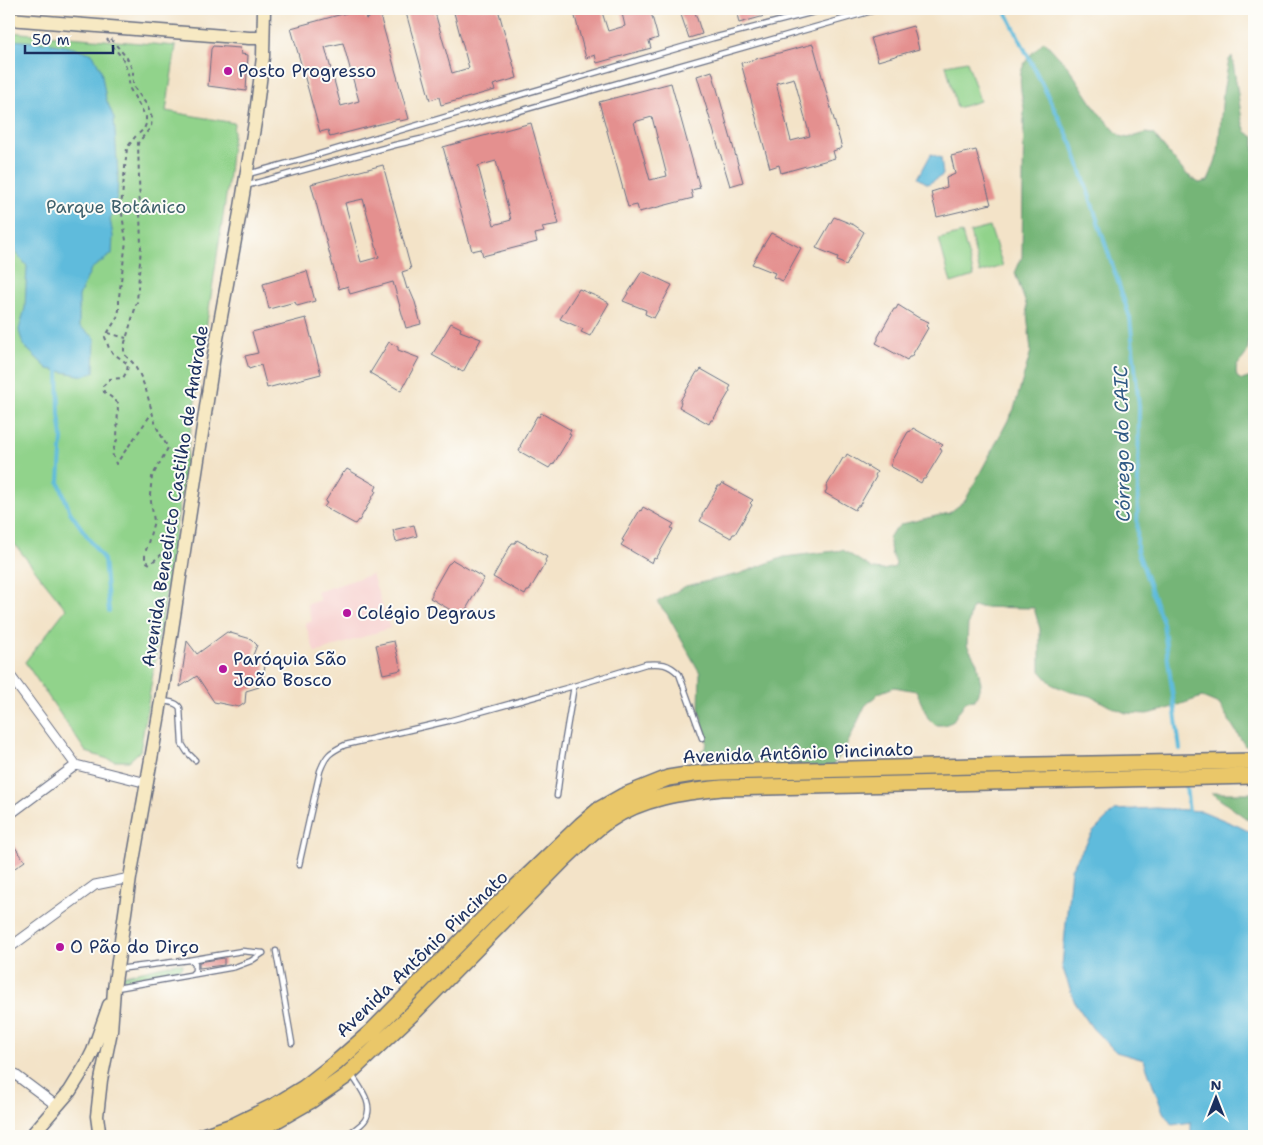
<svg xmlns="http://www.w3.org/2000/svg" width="1263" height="1145" font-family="'Shantell Sans',sans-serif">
<rect width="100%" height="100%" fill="#fdfcf7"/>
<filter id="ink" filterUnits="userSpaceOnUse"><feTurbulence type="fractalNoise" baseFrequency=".02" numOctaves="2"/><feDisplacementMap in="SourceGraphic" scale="10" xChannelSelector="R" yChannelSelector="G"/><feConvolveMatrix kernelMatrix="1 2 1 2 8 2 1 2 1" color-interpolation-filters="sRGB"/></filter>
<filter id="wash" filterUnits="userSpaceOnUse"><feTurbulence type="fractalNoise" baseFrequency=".0096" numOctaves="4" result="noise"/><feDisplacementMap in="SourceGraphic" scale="20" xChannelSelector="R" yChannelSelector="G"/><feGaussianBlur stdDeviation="1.12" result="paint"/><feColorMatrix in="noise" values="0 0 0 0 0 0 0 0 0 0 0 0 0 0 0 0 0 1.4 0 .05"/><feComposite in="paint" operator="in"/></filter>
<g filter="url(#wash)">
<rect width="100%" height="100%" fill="#f3e3c8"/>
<path fill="#f7d0cf" d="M372,574L390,628L315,653L305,623L312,621L307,604L320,600L317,592Z"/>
<path fill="#91d38b" stroke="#568174" d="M9,32L176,46L166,111L234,123L228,183L162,620L140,751L129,761H114L86,752L25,662L66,609L9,537Z
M967,61L980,101L957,108L946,65Z
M990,227L1003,266L980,273L970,232Z
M962,233L974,276L951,283L939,239Z
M177,963L183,964L182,968L127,979H124L123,976L125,975Z"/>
<path fill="#74b577" stroke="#48726a" d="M1044,41L1069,68L1098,112L1120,136L1128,138L1145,133L1153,134L1185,173L1199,183L1208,181L1218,154L1223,92L1229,60L1232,56L1242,120L1246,132L1254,137V324L1250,323C1249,330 1249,346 1247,352C1243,362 1233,363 1237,377L1242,380L1254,376V400L1249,419L1248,450L1254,476V747L1245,746L1219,704L1202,697L1164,710L1147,714L1126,713L1109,706L1091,696L1071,692L1053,685L1040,671V629L1034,608L972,607L968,625L967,645L977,663L981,684L975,700L966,701L952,722L944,725H935L928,718L916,691L894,687L879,693L865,706L844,751L829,770H778L742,762L691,758L705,748L707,743L699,708L700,673L667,614L657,602L686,586L739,574L784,557L843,550L873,569L883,570L895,567L896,563L891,553L889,538L893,531L902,524L949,513L965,501L1014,409L1031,351L1026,304L1015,273L1022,257L1024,108C1022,98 1018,79 1022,69C1026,58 1036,49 1044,41Z
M1211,793H1254V824Z"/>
<path fill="#5ebbdc" stroke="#3c759d" d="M9,40C37,42 66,44 93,54L101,70L106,99L114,118L118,175L117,198L112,206L113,213L110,219L113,236L112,254L91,269L79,296V326L95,338L94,372L84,376L48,369L23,345L19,330L25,308L27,266L10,245C15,223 17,212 9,191Z
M931,154L941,158L943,175L928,184L918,178Z
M1155,808L1202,811L1238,826L1254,834V1099L1252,1107L1254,1110V1136H1191V1122L1172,1125L1163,1112L1144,1060L1116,1052L1093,1029L1075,1003L1062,966L1071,869L1093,832L1115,810Z"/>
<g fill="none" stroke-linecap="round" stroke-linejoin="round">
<path stroke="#5ebbdc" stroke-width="4" d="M1006,9L1007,14L1072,144L1130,318L1139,407L1137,550L1163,623L1180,749
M47,33L48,48
M58,367L59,414L62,437L59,482L70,512L104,560L109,611
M1186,786L1189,813"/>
</g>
<g id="blocks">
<path fill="#e4908f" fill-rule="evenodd" d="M361,9H363L366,19L379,12L409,119L400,121L399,119L330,137L328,130L320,132L291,28ZM343,43L359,101L341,106L325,47Z
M405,9H434L452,73L469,68L453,9H498L517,78L493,85L495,90L441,105L439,97L430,100Z
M573,9H601L608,31L625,26L621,9H650L658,38L649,41L651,48L597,63L595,55L586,58Z
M679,9H694L702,34L689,38Z
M736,9H778L779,12L739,23Z
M913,26L919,49L878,61L871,38Z
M813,44L842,148L833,151L835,158L781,173L779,165L770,168L741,63ZM794,78L810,136L791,141L776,83Z
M213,46L240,48L241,54L248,55L246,91L208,86L211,49Z
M712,71L743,182L730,186L697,76Z
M671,83L700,188L691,190L693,198L639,212L637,205L628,207L599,102ZM652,117L667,176L650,180L634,122Z
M531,123L559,224L542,227L544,232L535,234L537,242L483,256L481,249L472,251L443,147ZM496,161L511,220L494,225L478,166Z
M976,150L991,204L937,217L931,192L947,187L946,178L955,174L951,156Z
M383,165L411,269L402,272L407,289L409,288L415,302L421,324L406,328L393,282L350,294L348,286L339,289L311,184ZM363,199L379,257L361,262L345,203Z
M834,217L854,225L864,232L846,265L837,261L838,257L816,248Z
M771,233L801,248L783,281L773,277L775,273L752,264Z
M307,271L315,301L297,306L295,302L269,309L263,284Z
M642,271L672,285L654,318L645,314L646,310L623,301Z
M579,289L598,297L609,303L590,336L581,332L583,329L560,319Z
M898,305L919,318L929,322L926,326L928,328L911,357H909L907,360L876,343L878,340V337L894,309H896Z
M306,318L321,374L267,388L261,365L249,369L245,356L258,353L252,332Z
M451,323L461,328L460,331L481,339L463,372L432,355Z
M389,342L398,347V350L419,358L401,391L370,373Z
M701,369L731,386L729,389L730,391L713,420H711L709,424L679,407L681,403L680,401L697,372H699Z
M541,413L571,430L569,434L571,435L553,465L552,464L549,468L519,451L521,447L520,446L537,416L539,417Z
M913,428L943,445L940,448L942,451L925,479H923L921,483L890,466L892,462V460L908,432L911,431Z
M847,454L877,472L875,475L876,477L859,506H857L855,510L825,493L827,489L826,487L843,458H845Z
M347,469L377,486L375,490L376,491L359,521L358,520L355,524L324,507L327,503L325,502L343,472L344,473Z
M722,483L753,500L750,503L752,505L735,534H733L731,538L700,521L702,517V515L718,486H721Z
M643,507L674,524L671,528L673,529L656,559L654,558L652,563L621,545L624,541L622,540L640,510L641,511Z
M414,525L417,536L396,542L393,530Z
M517,540L547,557L545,560L546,562L529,591H527L525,595L493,577L512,543H515Z
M453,560L484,578L465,611H463L461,616L430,598L432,595V592L448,564L450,563Z
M227,632L251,639L257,645L253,655L265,663L264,675L259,687L246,691L245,703L239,707L214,702L197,676L180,687L187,641L197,654Z
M394,641L401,670L383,674L376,645Z
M9,839L25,861L9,872Z
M224,958V965L199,968V962Z"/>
</g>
</g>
<g filter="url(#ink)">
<use href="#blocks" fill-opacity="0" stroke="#676e83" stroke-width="1"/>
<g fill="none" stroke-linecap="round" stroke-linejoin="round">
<defs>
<path id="lane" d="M248,174L303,159L713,38L826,9
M245,186L395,145L421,139L879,9
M163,701C169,702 177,702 180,708L182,744L187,752L195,760
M557,796L562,757L574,686
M299,865L320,771C326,755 330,752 345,745L448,721L574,686L646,664C661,663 668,663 679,674L702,738
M276,951L292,1043
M189,960L195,963V971L192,974
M118,969L189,960L242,951L263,953
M117,988L235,967L251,961L263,953
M346,1136C352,1131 361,1126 365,1120C375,1105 360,1088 352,1075"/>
<path id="street" d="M9,674L76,765L147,783
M9,815L76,765
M9,948L95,885L130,878
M9,1070L57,1106"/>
<path id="secondary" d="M9,19L249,38H263
M31,1136L70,1091L86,1065L93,1051L109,1005
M101,1136L99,1131L97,1116L101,1080L111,1031L114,989L130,878L159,714L214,355L241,207L255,122L263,57L264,9"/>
<path id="primary" d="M203,1136L235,1125L276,1105L304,1088L337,1062L371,1032L489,913L581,825L600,809L623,796L668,778L693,774L722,772L976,766L1254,761
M243,1136L268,1125L310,1101L346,1076L382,1042L416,1010L563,860C578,846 592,831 609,820C642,797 683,792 722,788L1254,776"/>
</defs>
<use href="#lane" stroke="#676e83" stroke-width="7"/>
<use href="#street" stroke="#676e83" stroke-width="11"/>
<use href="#secondary" stroke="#676e83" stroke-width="15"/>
<use href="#primary" stroke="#676e83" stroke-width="18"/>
<path stroke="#676e83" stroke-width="2" stroke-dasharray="4 4" stroke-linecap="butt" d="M107,39L123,59L128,73L130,89L146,117V124L144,129L135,137L127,148L121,207L126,241L119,297V310L117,318L105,337L110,351L128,364L127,371L123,378L110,379L103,386L104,392L111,397L118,403L117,440L112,453L116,464L152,413
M111,39L127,58L133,71V86L147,105L152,118L151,127L138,143L141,246L137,302L124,346V354L133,363L140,375L146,390L156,426L168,448L152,477L150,495L154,521L145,554V561L150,564L167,550L166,533
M108,333L126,338"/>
<use href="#lane" stroke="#fff" stroke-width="4.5"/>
<use href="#street" stroke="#fff" stroke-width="9"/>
<use href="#secondary" stroke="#f7e9c3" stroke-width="12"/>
<use href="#primary" stroke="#eac769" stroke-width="15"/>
</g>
</g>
<g fill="#b5179e" stroke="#fdfcf7" stroke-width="2">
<circle cx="228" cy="71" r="5"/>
<circle cx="347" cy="613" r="5"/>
<circle cx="223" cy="669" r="5"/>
<circle cx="60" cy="947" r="5"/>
</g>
<g text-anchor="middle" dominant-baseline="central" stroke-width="4" stroke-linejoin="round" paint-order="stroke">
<g font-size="18" fill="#1b2f5e" stroke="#fdfcf7" text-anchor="start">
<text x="238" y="71">Posto Progresso</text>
<text x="357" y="613">Colégio Degraus</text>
<text x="233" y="659">Paróquia São<tspan x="233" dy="21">João Bosco</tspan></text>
<text x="70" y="947">O Pão do Dirço</text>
</g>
<g font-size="18" fill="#3e606c" stroke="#fdfcf7">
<text x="116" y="207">Parque Botânico</text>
</g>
<g font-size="18" fill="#1b2f5e" stroke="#fdfcf7">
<text transform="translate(175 496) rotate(-81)">Avenida Benedicto Castilho de Andrade</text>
<text transform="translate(798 753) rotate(-2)">Avenida Antônio Pincinato</text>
<text transform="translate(422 954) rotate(-44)">Avenida Antônio Pincinato</text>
</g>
<g font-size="19" font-style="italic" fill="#2f5984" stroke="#fdfcf7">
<text transform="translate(1122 444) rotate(-91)">Córrego do CAIC</text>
</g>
</g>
<rect width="1263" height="1145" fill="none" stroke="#fdfcf7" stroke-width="30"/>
<g transform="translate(1216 1098)" stroke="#fdfcf7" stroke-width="4" paint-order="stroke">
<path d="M0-4L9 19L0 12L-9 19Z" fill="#1b2f5e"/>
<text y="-8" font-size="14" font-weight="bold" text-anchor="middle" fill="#1b2f5e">N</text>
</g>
<path d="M25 45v8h88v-8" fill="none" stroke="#1b2f5e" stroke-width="2.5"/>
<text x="32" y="45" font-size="15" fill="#1b2f5e" stroke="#fdfcf7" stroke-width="4" paint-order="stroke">50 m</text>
</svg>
